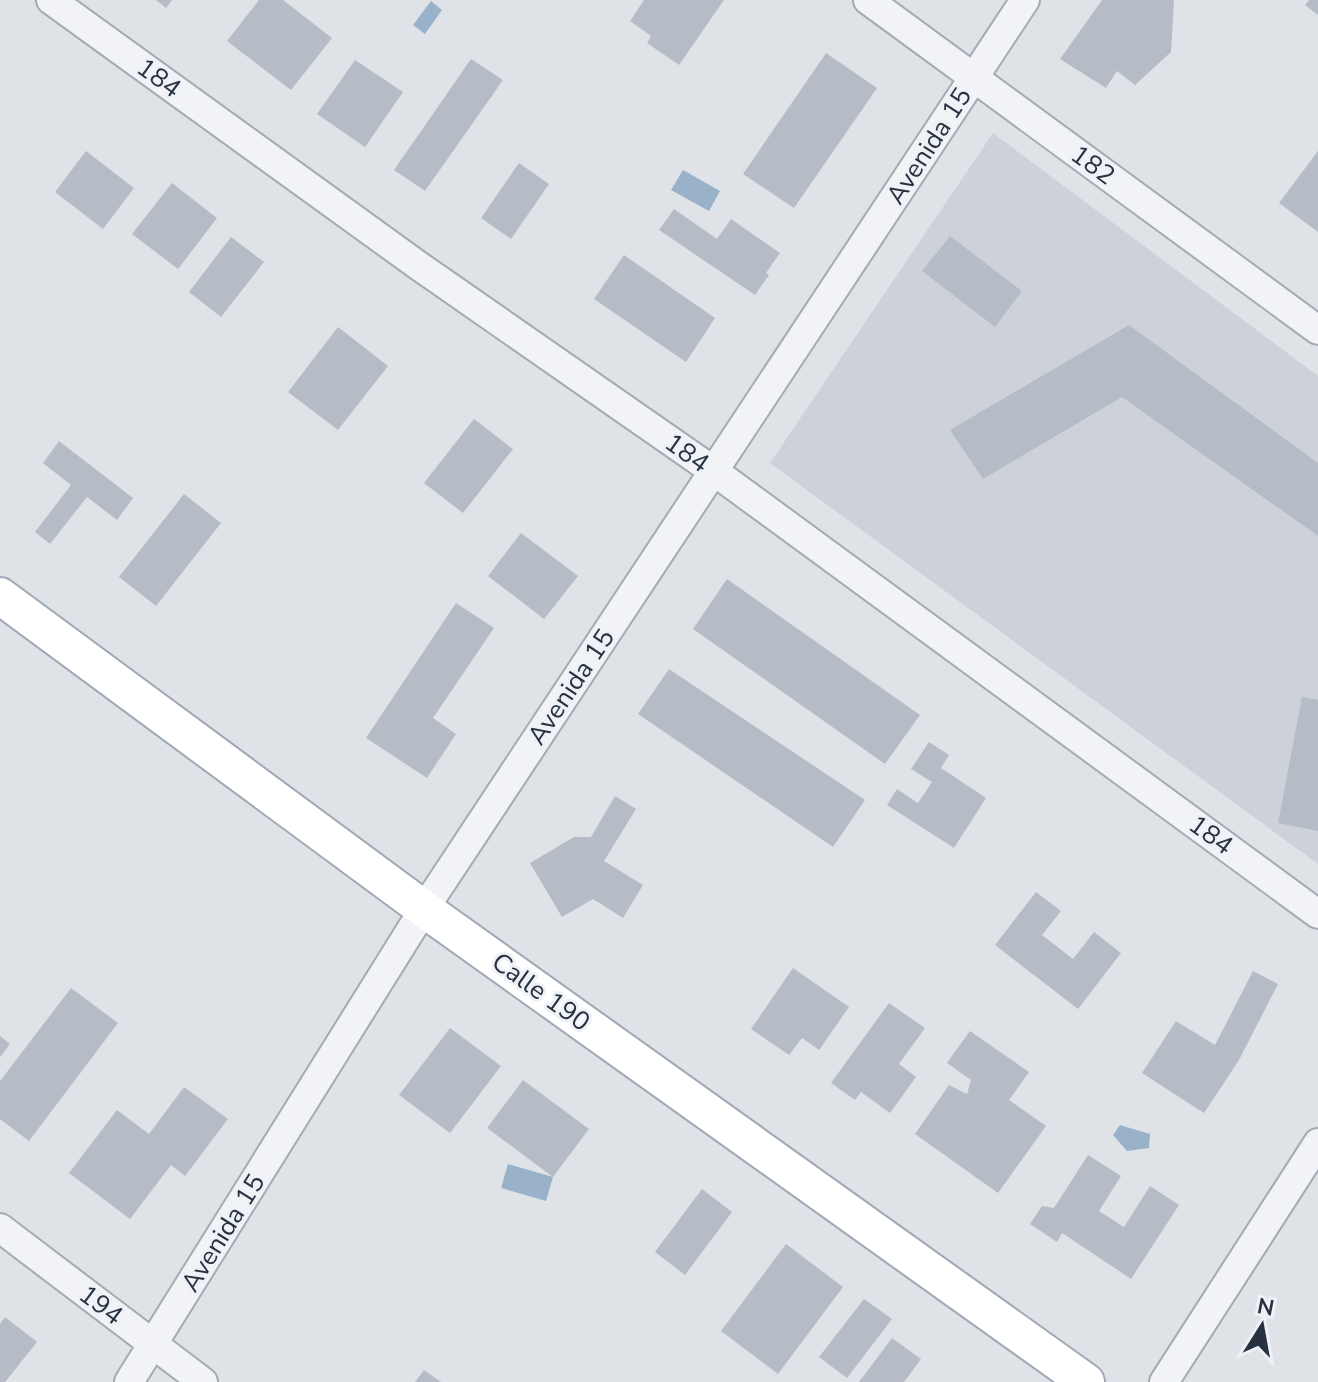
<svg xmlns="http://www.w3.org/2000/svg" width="1318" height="1382" font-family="'Nunito Sans',sans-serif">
<rect width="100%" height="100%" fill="#dfe3e8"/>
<path fill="#cdd2da" d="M993,133L1318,376V864L770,463Z"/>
<path fill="#99b2c9" d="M431,1L442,10L425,34L413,25Z
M683,170L720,191L709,211L671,190Z
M1120,1125L1150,1134L1149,1148L1127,1151L1113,1135Z
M508,1164L553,1177L546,1201L501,1188Z"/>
<path fill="#b6bcc5" d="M156,0H172L166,8Z
M259,0H283L332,38L291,90L227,41Z
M644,0H724L679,65L647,43L651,36L630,21Z
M1102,0H1174L1171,52L1135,85L1117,71L1106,88L1060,59Z
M1309,0H1318V15L1305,5Z
M826,53L877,88L794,208L743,174Z
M471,59L503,80L425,191L394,170Z
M355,60L403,92L365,147L317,114Z
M86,151L134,188L103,229L55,192Z
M1318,151V232L1279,203Z
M519,163L549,184L511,239L481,218Z
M172,183L217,218L178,269L132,234Z
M674,209L717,239L731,219L780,253L766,273L769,275L755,295L659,230Z
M950,236L1022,291L995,327L922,271Z
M231,237L264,262L221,317L189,292Z
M624,255L715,318L686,362L594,299Z
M1129,325L1318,463V536L1122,397L983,479L950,430Z
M338,327L388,366L338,430L288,392Z
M474,419L513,449L463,513L424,483Z
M59,441L133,498L117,520L87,497L50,544L35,532L71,485L43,463Z
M184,494L221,523L156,606L119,577Z
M521,533L578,576L544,619L488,576Z
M727,579L920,715L885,764L693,629Z
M456,603L494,628L433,718L456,734L427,778L366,738Z
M669,669L865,800L833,847L638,714Z
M1302,697L1318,700V831L1278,823Z
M929,742L949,755L941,768L986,798L954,848L887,805L897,789L918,803L932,782L911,769Z
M615,796L636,809L604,861L643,885L623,918L593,899L562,917L530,863L574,837H591Z
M1036,892L1061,911L1042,935L1073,959L1094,932L1121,953L1078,1009L995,945Z
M793,968L849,1007L819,1050L802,1038L789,1055L751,1029Z
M1253,971L1278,984L1239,1060L1204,1113L1142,1073L1176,1021L1215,1045Z
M71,988L118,1023L29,1141L0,1119V1081Z
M889,1003L925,1028L899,1064L916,1077L890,1113L861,1092L855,1100L831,1083Z
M450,1028L501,1066L450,1133L399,1095Z
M970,1031L1029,1072L1009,1100L1046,1126L998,1193L915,1134L949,1085L967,1094L971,1080L947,1063Z
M0,1036L10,1044L0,1057Z
M523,1080L589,1129L553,1177L487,1128Z
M184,1087L228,1119L185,1176L171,1165L130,1219L69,1173L117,1110L149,1134Z
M1088,1155L1121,1176L1099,1211L1124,1227L1150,1186L1179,1205L1131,1279L1062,1233L1057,1242L1030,1224L1042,1206L1054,1208Z
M702,1189L732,1212L685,1275L655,1252Z
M786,1244L843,1287L778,1374L721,1331Z
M864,1299L892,1319L847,1378L819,1357Z
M5,1317L37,1342L5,1382H0V1324Z
M892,1338L921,1359L904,1382H859Z
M424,1370L441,1382H415Z"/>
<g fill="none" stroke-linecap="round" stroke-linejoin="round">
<defs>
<path id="minor" d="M51,0L419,266L715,472L1318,914
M868,0L1318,330
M0,1228L203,1382
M129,1382L424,909L1025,0
M1164,1382L1318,1143"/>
<path id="major" d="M0,596L424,909L1086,1382"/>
</defs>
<use href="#minor" stroke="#a4aab2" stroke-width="32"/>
<use href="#major" stroke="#9ea7b4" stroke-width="40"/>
<use href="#minor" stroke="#f2f3f7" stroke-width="28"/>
<use href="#major" stroke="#fff" stroke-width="36"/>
</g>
<g text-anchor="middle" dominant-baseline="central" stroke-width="6" stroke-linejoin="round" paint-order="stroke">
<g font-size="26" fill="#273140" stroke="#eef2f6">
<text transform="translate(159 78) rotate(36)">184</text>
<text transform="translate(929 146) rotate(-57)">Avenida 15</text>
<text transform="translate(1093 165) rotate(36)">182</text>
<text transform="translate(687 453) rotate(35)">184</text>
<text transform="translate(571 687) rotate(-56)">Avenida 15</text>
<text transform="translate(1211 835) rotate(36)">184</text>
<text transform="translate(541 992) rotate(36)">Calle 190</text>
<text transform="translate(223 1233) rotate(-58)">Avenida 15</text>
<text transform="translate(101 1305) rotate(37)">194</text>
</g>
</g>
<g transform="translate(1262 1326) rotate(11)" stroke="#eef2f6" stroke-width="6" paint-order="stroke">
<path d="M0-6L14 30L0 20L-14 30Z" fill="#273140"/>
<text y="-12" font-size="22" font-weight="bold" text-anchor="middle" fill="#273140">N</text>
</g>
</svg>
